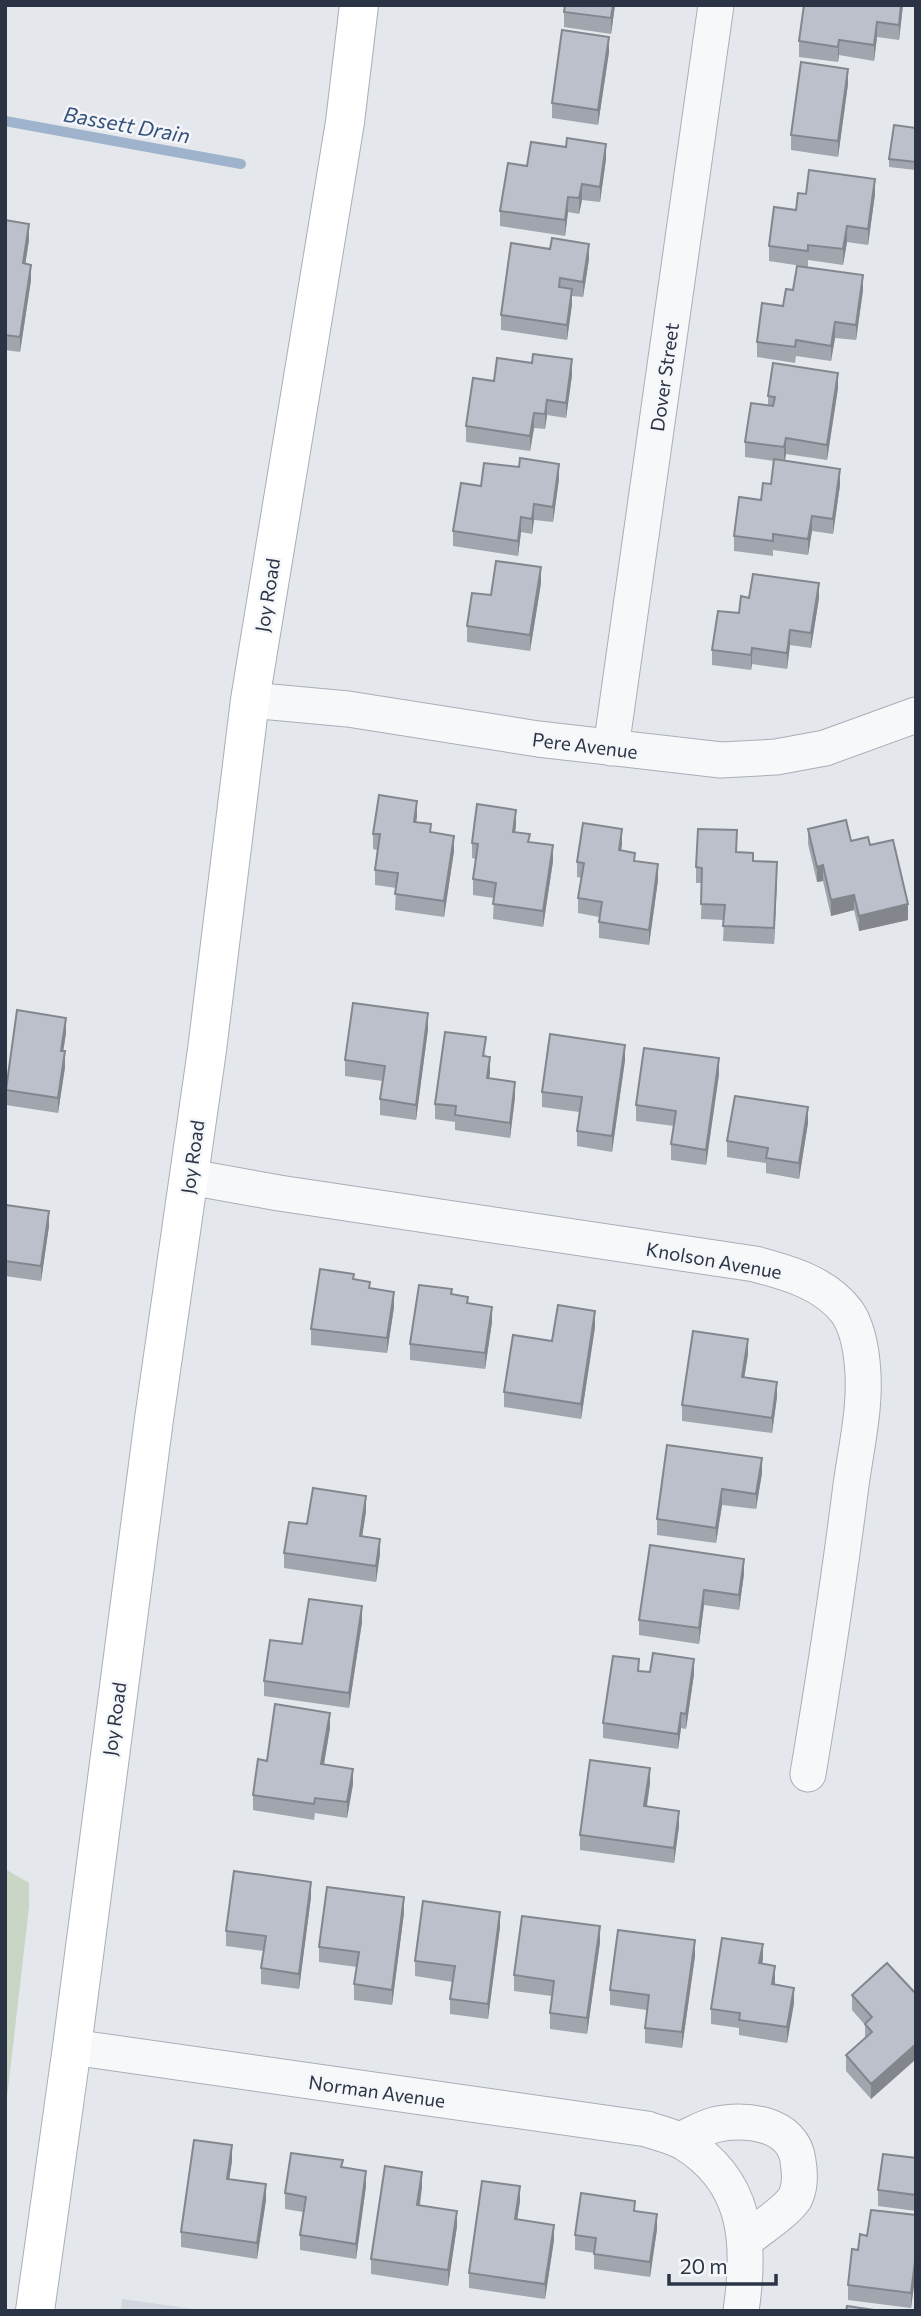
<svg xmlns="http://www.w3.org/2000/svg" width="921" height="2316" font-family="Commissioner,sans-serif">
<rect width="100%" height="100%" fill="#e4e7ec"/>
<path fill="#d2d6de" d="M122,2299L208,2311H121Z"/>
<path fill="#c9d6c5" d="M5,1869L29,1883V1907L5,2115Z"/>
<g fill="none" stroke-linecap="round" stroke-linejoin="round">
<path stroke="#9fb4cc" stroke-width="10" d="M5,121L241,164"/>
<defs>
<path id="street" d="M250,700L348,709L538,739L721,760L776,757L825,748L916,715
M611,748L716,5
M190,1177L279,1193L755,1264C789,1273 825,1283 847,1312C858,1328 862,1355 863,1374C865,1410 856,1449 851,1485C839,1581 824,1678 808,1774
M72,2047L647,2129C658,2133 672,2136 683,2142C748,2181 751,2243 741,2311
M680,2140C691,2135 703,2128 714,2125C744,2117 794,2123 798,2161C800,2173 801,2186 795,2198C786,2212 759,2229 746,2240"/>
<path id="secondary" d="M35,2311L72,2047L154,1419L207,1050L250,700L345,122L359,5"/>
</defs>
<use href="#street" stroke="#a9aeb7" stroke-width="37"/>
<use href="#secondary" stroke="#a9aeb7" stroke-width="40"/>
<use href="#street" stroke="#f7f8fa" stroke-width="35"/>
<use href="#secondary" stroke="#fff" stroke-width="38"/>
</g>
<path fill="#a1a5ae" d="M615,5L611,34L564,27V12Z
M903,5L899,40L877,37L874,61L839,55L838,62L799,57V41Z
M609,52L598,125L552,118V103Z
M848,84L838,157L791,150V135Z
M916,128V170L889,167V159Z
M606,159L600,202L582,200L579,214L568,212L565,236L500,226V211L527,166Z
M806,194H875L868,245L847,242L843,265L808,260V267L769,261V246L796,210Z
M5,220L29,240L25,264L31,280L20,352L5,350Z
M589,259L583,297L572,296V304L567,340L501,330V315Z
M793,290H863L856,340L835,338L831,361L796,356L795,363L757,357V342L783,306Z
M572,375L566,418L547,415L545,429L534,428L530,451L466,442V426L494,381Z
M838,388L827,460L786,454L785,461L840,485L833,534L812,531L808,555L773,550V556L734,551V536L771,484L774,461L745,457V442L768,405V396Z
M559,479L553,522L534,520L532,534L521,532L518,556L453,546V531L481,486Z
M541,583L530,651L467,642V626L491,595Z
M749,598H819L811,648L790,645L787,669L752,664L751,670L712,665V650Z
M417,816L416,822L454,851L444,917L395,910L396,888L375,885V870L377,850L373,849V834Z
M516,825L515,832L553,861L543,927L493,919L494,898L473,895V879L476,859L472,858V843Z
M808,829L870,845L908,920L859,931L854,910L831,916L823,881L817,882L808,844Z
M622,844L621,851L635,861L658,880L649,945L599,938V917L578,913V898L582,878L577,877V862Z
M737,852L753,861L777,878L774,944L723,941L724,920L701,919L702,883H696V867Z
M428,1029L416,1120L380,1115V1099L383,1081L345,1076V1060Z
M66,1033L63,1051L65,1067L58,1113L6,1105V1090Z
M486,1053L485,1056L490,1073L489,1078L515,1097L510,1138L455,1130V1122L435,1119V1104Z
M625,1060L612,1152L577,1146V1131L579,1112L542,1107V1092Z
M719,1074L706,1165L671,1160V1144L674,1126L636,1121V1105Z
M808,1123L799,1179L766,1173V1163L727,1157V1141Z
M5,1212L49,1226L41,1281L5,1276Z
M354,1279L370,1288L394,1307L387,1353L311,1345V1329Z
M452,1294L468,1303L492,1322L485,1369L410,1360V1344Z
M595,1327L581,1419L504,1407V1392L552,1341Z
M748,1354L744,1377L777,1397L772,1433L682,1421V1405Z
M762,1458V1473L756,1509L722,1505L716,1543L657,1535V1519Z
M366,1511L362,1536L380,1554L376,1582L284,1568V1553L307,1524Z
M650,1545L744,1574L739,1610L704,1605L699,1644L639,1635V1620Z
M362,1622L349,1708L264,1696V1681L302,1644Z
M639,1671L694,1674L686,1729L681,1728L678,1749L603,1738V1723Z
M330,1728L324,1765L353,1784L347,1818L315,1813L314,1820L253,1810V1795L267,1761Z
M650,1783L647,1807L679,1826L674,1863L580,1850V1835Z
M311,1897L299,1989L261,1984V1968L264,1951L226,1946V1931Z
M404,1913L392,2005L354,2000V1984L357,1967L319,1962V1947Z
M500,1927L488,2019L450,2014V1999L453,1982L415,1976V1961Z
M600,1942L587,2034L550,2029V2013L552,1996L514,1991V1975Z
M695,1956L682,2048L645,2043V2028L647,2010L610,2005V1990Z
M763,1959L762,1964L775,1981V1985L794,2003L787,2043L739,2035V2028L711,2024V2009Z
M916,1994V2059L871,2099L846,2071V2055L865,2038V2025L852,2010V1995Z
M916,2158V2211L878,2206V2190Z
M232,2161L229,2179L266,2200L257,2259L181,2247V2232Z
M343,2167L366,2186L356,2259L300,2250V2235L303,2212L285,2209V2193Z
M422,2187L420,2205L457,2226L448,2286L371,2274V2259Z
M520,2201L517,2219L554,2240L545,2299L469,2288V2273Z
M635,2211L657,2229L650,2277L594,2269V2253L575,2250V2235Z
M916,2215V2270L911,2308L848,2300V2285L858,2250L867,2236Z"/>
<path fill="#83868d" d="M613,5H615L611,34V18Z
M901,5H903L899,40V25Z
M877,22V37L874,61V45Z
M609,37V52L598,125V110Z
M839,40V55L838,62V47Z
M848,69V84L838,157V141Z
M606,144V159L600,202V187Z
M875,179V194L868,245V229Z
M582,184V200L579,214V198Z
M568,197V212L565,236V220Z
M29,224V240L23,279V263Z
M847,226V242L843,265V249Z
M589,244V259L583,297V282Z
M31,265V280L20,352V337Z
M863,275V290L856,340V325Z
M572,289V304L567,340V325Z
M835,322V338L831,361V346Z
M572,359V375L566,418V403Z
M838,373V388L827,460V445Z
M547,400V415L545,429V414Z
M534,413V428L530,451V436Z
M786,438V454L784,463V447Z
M559,464V479L553,522V507Z
M840,469V485L833,534V519Z
M534,504V520L532,534V519Z
M812,516V531L808,555V539Z
M521,517V532L518,556V541Z
M541,567V583L530,651V635Z
M819,583V598L811,648V633Z
M790,630V645L787,669V653Z
M752,648V664L751,670V655Z
M417,801V816L414,837V822Z
M516,810V825L513,847V832Z
M622,829V844L619,866V850Z
M454,836V851L444,917V901Z
M553,845V861L543,927V911Z
M777,862V878L774,944V928Z
M658,864V880L649,945V930Z
M823,865V881L817,882V867Z
M854,895V910L831,916V900Z
M908,904V920L859,931V916Z
M428,1013V1029L416,1120V1105Z
M66,1018V1033L61,1066V1051Z
M625,1045V1060L612,1152V1136Z
M65,1051V1067L58,1113V1098Z
M490,1057V1073L487,1093V1078Z
M719,1058V1074L706,1165V1150Z
M515,1082V1097L510,1138V1123Z
M808,1107V1123L799,1179V1163Z
M49,1211V1226L41,1281V1266Z
M394,1292V1307L387,1353V1338Z
M492,1307V1322L485,1369V1353Z
M595,1311V1327L581,1419V1404Z
M748,1339V1354L742,1392V1377Z
M777,1382V1397L772,1433V1418Z
M762,1458V1473L756,1509V1494Z
M722,1489V1505L716,1543V1528Z
M366,1496V1511L360,1551V1536Z
M380,1539V1554L376,1582V1566Z
M744,1559V1574L739,1610V1595Z
M704,1590V1605L699,1644V1628Z
M362,1606V1622L349,1708V1693Z
M694,1659V1674L686,1729V1714Z
M330,1713V1728L321,1780V1764Z
M681,1713V1728L678,1749V1734Z
M650,1768V1783L644,1822V1806Z
M353,1769V1784L347,1818V1802Z
M679,1811V1826L674,1863V1848Z
M311,1882V1897L299,1989V1974Z
M404,1897V1913L392,2005V1990Z
M500,1912V1927L488,2019V2004Z
M600,1926V1942L587,2034V2018Z
M695,1940V1956L682,2048V2032Z
M763,1944V1959L759,1979V1963Z
M775,1966V1981L772,1999V1984Z
M794,1988V2003L787,2043V2027Z
M916,2044V2059L871,2099V2084Z
M232,2145V2161L227,2194V2179Z
M366,2171V2186L356,2259V2244Z
M422,2172V2187L417,2220V2205Z
M266,2184V2200L257,2259V2243Z
M520,2186V2201L515,2235V2219Z
M457,2211V2226L448,2286V2270Z
M657,2214V2229L650,2277V2262Z
M554,2225V2240L545,2299V2284Z
M916,2254V2270L911,2308V2293Z"/>
<path fill="#bbc0ca" stroke="#83868d" stroke-width="2" d="M565,5H613L611,18L564,12Z
M804,5L826,6L901,5L899,25L877,22L874,45L839,40L838,47L799,41Z
M562,30L609,37L598,110L552,103Z
M801,62L848,69L838,141L791,135Z
M894,125L916,128V162L889,159Z
M567,138L606,144L600,187L582,184L579,198L568,197L565,220L500,211L508,163L527,166L531,142L566,147Z
M809,170L875,179L868,229L847,226L843,249L808,245V251L769,246L774,207L796,210L798,193L806,194Z
M5,220L29,224L23,263L31,265L20,337L5,335Z
M552,238L589,244L583,282L560,278L559,287L572,289L567,325L501,315L511,243L550,249Z
M797,266L863,275L856,325L835,322L831,346L796,340L795,347L757,342L762,303L783,306L786,289L793,290Z
M533,354L572,359L566,403L547,400L545,414L534,413L530,436L466,426L473,378L494,381L497,358L532,363Z
M773,363L838,373L827,445L786,438L784,447L745,442L751,403L773,406L775,397L768,396Z
M520,458L559,464L553,507L534,504L532,519L521,517L518,541L453,531L461,483L481,486L484,463L519,467Z
M774,459L840,469L833,519L812,516L808,539L773,534V541L734,536L739,497L761,500L763,483L771,484Z
M496,561L541,567L530,635L467,626L472,593L491,595Z
M753,574L819,583L811,633L790,630L787,653L752,648L751,655L712,650L718,611L739,613L741,596L749,598Z
M379,795L417,801L414,822L431,824L430,832L454,836L444,901L395,894L398,873L375,870L380,834H373Z
M477,804L516,810L513,832L530,834L528,842L553,845L543,911L493,904L496,883L473,879L478,844L472,843Z
M846,820L851,841L868,837L870,845L893,840L908,904L859,916L854,895L831,900L823,865L817,867L808,829Z
M583,823L622,829L619,850L635,853L634,861L658,864L649,930L599,922L602,902L578,898L584,863L577,862Z
M698,829L737,830L736,852L753,853V861L777,862L774,928L723,926L725,905L701,904L702,868L696,867Z
M353,1003L428,1013L416,1105L380,1099L385,1066L345,1060Z
M17,1010L66,1018L61,1051H65L58,1098L6,1090Z
M445,1032L486,1037L483,1056L490,1057L487,1078L515,1082L510,1123L455,1115L456,1106L435,1104Z
M550,1034L625,1045L612,1136L577,1131L582,1097L542,1092Z
M644,1048L719,1058L706,1150L671,1144L676,1111L636,1105Z
M735,1096L808,1107L799,1163L766,1158L768,1148L727,1141Z
M6,1205L49,1211L41,1266L5,1261V1212Z
M320,1269L354,1274L353,1279L370,1282L369,1288L394,1292L387,1338L311,1329Z
M419,1285L452,1289L451,1294L468,1297L467,1303L492,1307L485,1353L410,1344Z
M558,1305L595,1311L581,1404L504,1392L513,1335L552,1341Z
M693,1331L748,1339L742,1377L777,1382L772,1418L682,1405Z
M667,1445L762,1458L756,1494L722,1489L716,1528L657,1519Z
M313,1488L366,1496L360,1536L380,1539L376,1566L284,1553L289,1522L307,1524Z
M650,1545L744,1559L739,1595L704,1590L699,1628L639,1620Z
M309,1599L362,1606L349,1693L264,1681L270,1640L302,1644Z
M653,1653L694,1659L686,1714L681,1713L678,1734L603,1723L613,1656L639,1659L638,1671L650,1672Z
M275,1704L330,1713L321,1764L353,1769L347,1802L315,1798L314,1804L253,1795L258,1759L267,1761Z
M590,1760L650,1768L644,1806L679,1811L674,1848L580,1835Z
M234,1871L311,1882L299,1974L261,1968L266,1936L226,1931Z
M327,1887L404,1897L392,1990L354,1984L359,1952L319,1947Z
M423,1901L500,1912L488,2004L450,1999L455,1966L415,1961Z
M522,1916L600,1926L587,2018L550,2013L554,1981L514,1975Z
M618,1930L695,1940L682,2032L645,2028L649,1995L610,1990Z
M722,1938L763,1944L759,1963L775,1966L772,1984L794,1988L787,2027L739,2020L740,2013L711,2009Z
M887,1963L916,1994V2044L871,2084L846,2055L872,2032L865,2024L872,2017L852,1995Z
M194,2140L232,2145L227,2179L266,2184L257,2243L181,2232Z
M291,2153L343,2160L341,2167L366,2171L356,2244L300,2235L306,2197L285,2193Z
M883,2154L916,2158V2195L878,2190Z
M385,2166L422,2172L417,2205L457,2211L448,2270L371,2259Z
M482,2181L520,2186L515,2219L554,2225L545,2284L469,2273Z
M581,2193L635,2201L634,2211L657,2214L650,2262L594,2254L596,2238L575,2235Z
M871,2210L916,2215V2254L911,2293L848,2285L852,2249L858,2250L860,2234L867,2236Z
M847,2306L881,2311H846Z"/>
<g text-anchor="middle" dominant-baseline="central" stroke-width="5" stroke-linejoin="round" paint-order="stroke">
<g font-size="19" fill="#2b3445" stroke="#f4f6f9">
<text transform="translate(664 377) rotate(-82)">Dover Street</text>
<text transform="translate(267 595) rotate(-81)">Joy Road</text>
<text transform="translate(585 745) rotate(7)">Pere Avenue</text>
<text transform="translate(192 1157) rotate(-82)">Joy Road</text>
<text transform="translate(714 1260) rotate(10)">Knolson Avenue</text>
<text transform="translate(114 1719) rotate(-82)">Joy Road</text>
<text transform="translate(377 2091) rotate(8)">Norman Avenue</text>
</g>
<g font-size="21" font-style="italic" fill="#34527a" stroke="#f4f6f9">
<text transform="translate(127 124) rotate(10)">Bassett Drain</text>
</g>
</g>
<rect width="921" height="2316" fill="none" stroke="#2b3445" stroke-width="14"/>
<path d="M669 2274v10h107v-10" fill="none" stroke="#2b3445" stroke-width="3.5"/>
<text x="680" y="2274" font-size="21" fill="#2b3445" stroke="#f4f6f9" stroke-width="5" paint-order="stroke">20 m</text>
</svg>
